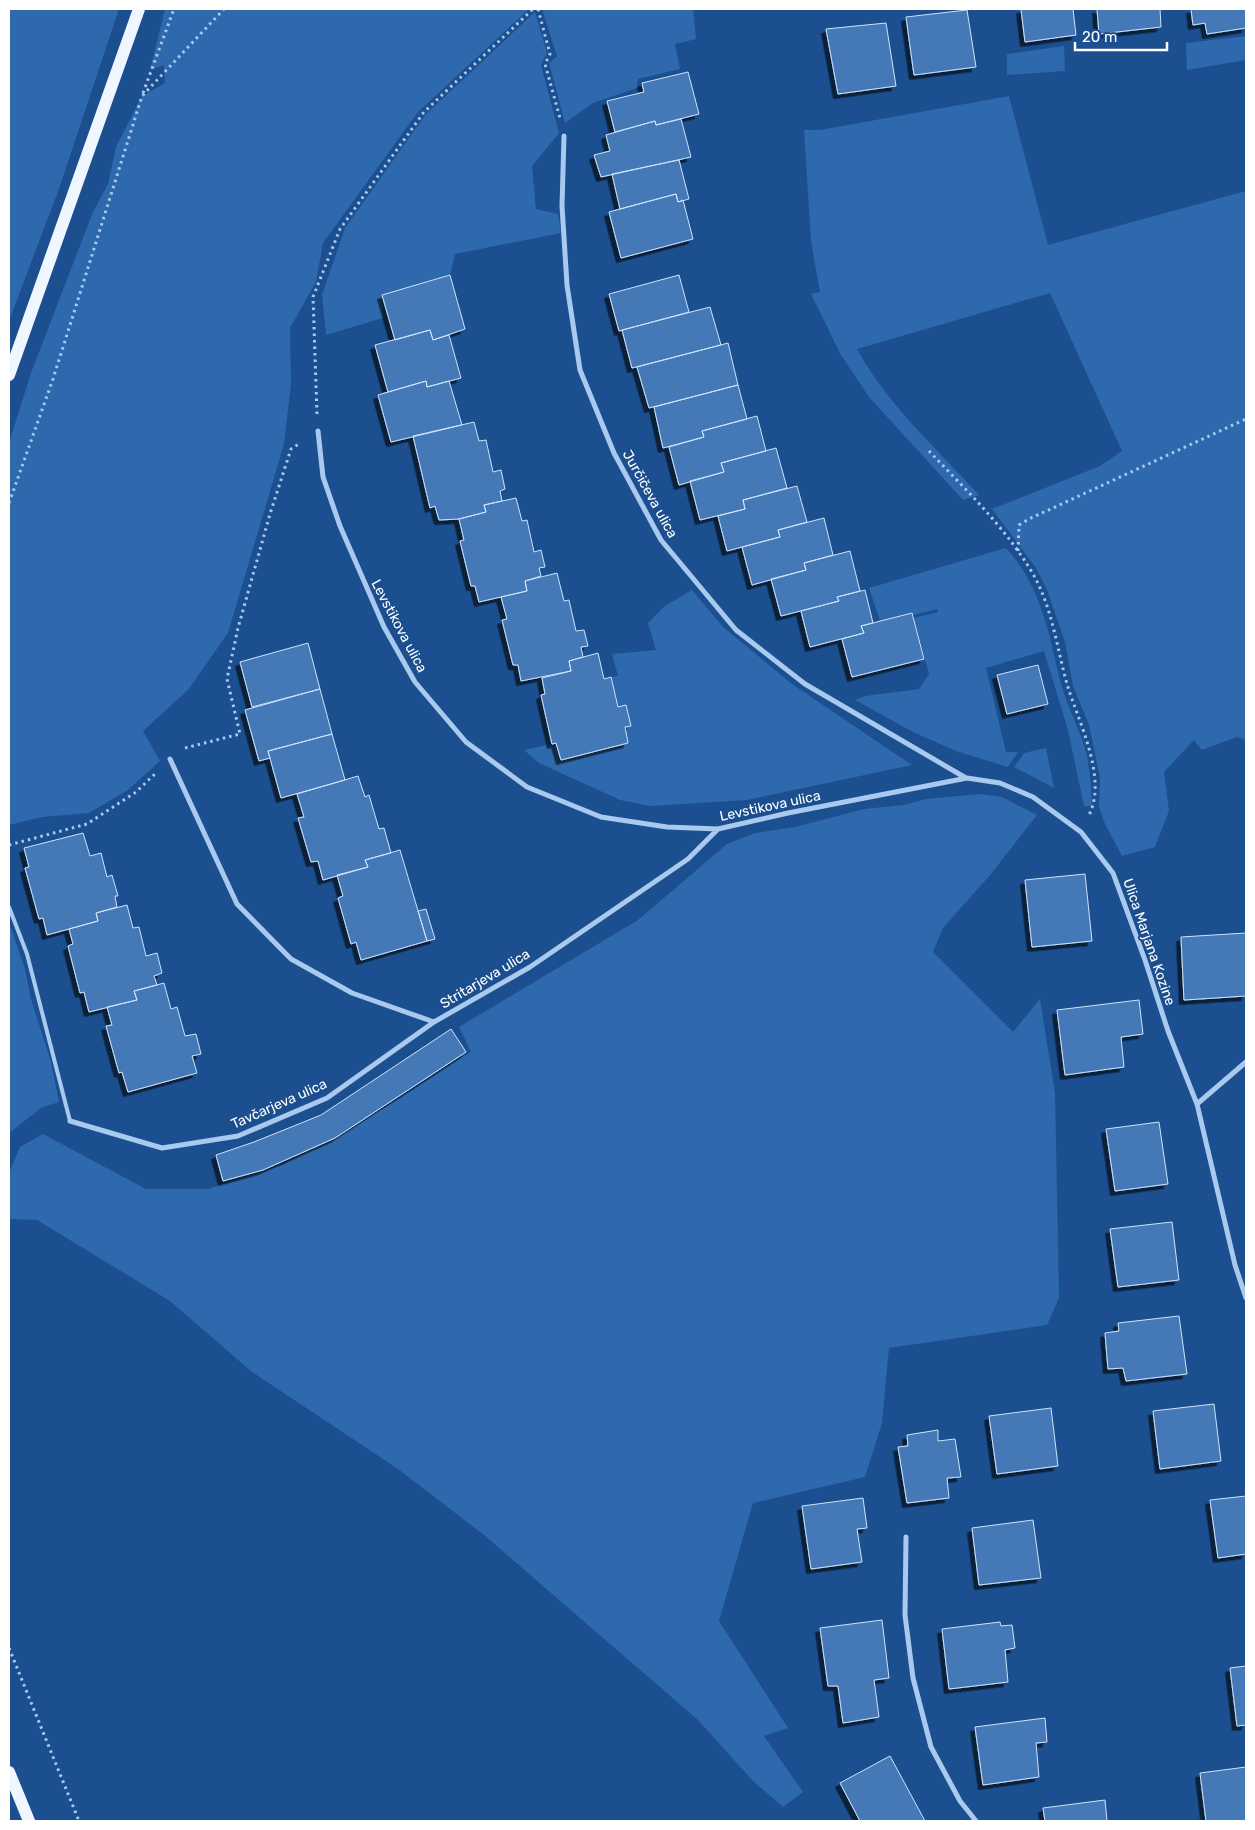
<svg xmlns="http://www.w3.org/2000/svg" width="1255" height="1830" font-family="Rubik,sans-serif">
<defs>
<filter id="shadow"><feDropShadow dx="-4.5" dy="4.5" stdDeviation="0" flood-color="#0009"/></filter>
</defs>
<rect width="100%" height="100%" fill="#1b4f8f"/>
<path fill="#2e69ad" d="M9,9H119L59,189L9,321Z
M165,9H529L418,112L323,243L316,282L290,328L291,384L284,444L228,633L188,690L143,731L160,761L128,790L89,813L42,817L9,825V443L31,373L93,212L108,184L116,147L142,96L165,83L164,65L150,70Z
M542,9H693L696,39L675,44L680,69L638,79L637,88L593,103L565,123L549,63L557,56Z
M535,12L547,53L541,65L559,133L532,166L536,209L558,214L561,233L455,254L450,275L382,295L383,318L326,335L322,295L345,228L426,114Z
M1246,36V60L1187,70L1186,43Z
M1064,46L1065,71L1007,75V54Z
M1009,96L1048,245L1246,191V740L1237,737L1202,750L1194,740L1164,772L1169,811L1155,847L1122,856L1105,824L1099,807L1100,778L1089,725L1073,686L1065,642L1047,590L1036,568L992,509L1100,466L1122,451L1050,293L857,349C887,404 937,449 979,495L963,500L869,397L841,355L811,294L820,292L811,241L804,130H820Z
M1006,548C1042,587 1049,635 1061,684C1067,704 1076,723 1083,742C1090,762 1091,785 1092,806H1084L1068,730L1044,651L986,668L1006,752H1018L1008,767L956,751L913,732L855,700L865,696L919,689L929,674L914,618L938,612L937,609L913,615L912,613L880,621L869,588Z
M692,590L723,627L792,684L912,765L747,800L650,806L620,800L539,763L524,750L556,743L561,760L628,743L625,727L631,725L626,706L618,707L611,677L618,676L612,654L656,650L648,623L665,606Z
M1046,748L1054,788L1014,767L1024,753Z
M980,794L1002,797L1037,815L991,874L943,928L933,952L1013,1032L1040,999L1055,1093L1059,1298L1047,1325L889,1348L882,1423L865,1477L753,1503L719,1621L788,1728L764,1736L803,1792L783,1807L752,1780L698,1720L484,1535L398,1469L252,1372L170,1301L37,1220L9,1219V1173L20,1147L43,1134L146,1189H208L284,1164L396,1101L471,1052L459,1027L638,920L727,844L755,833L795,827L864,809L904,805L926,799Z
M9,922L25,969L31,999L51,1062L59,1102L41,1108L9,1133Z"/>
<path fill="#4478b7" stroke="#cfe3fa" filter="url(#shadow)" d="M1021,9H1073L1076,35L1025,42Z
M1097,9H1160L1161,27L1099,34Z
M1191,9H1246V28L1207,34L1205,23L1193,25Z
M967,10L976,67L914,75L906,17Z
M886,23L896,86L838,94L826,29Z
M688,72L699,114L656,125L655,121L615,132L607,101L644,92L642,83Z
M681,119L691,157L601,177L594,155L610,151L606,135L655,121L656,125Z
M679,160L689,199L678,202L676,194L620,209L612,174Z
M676,194L678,202L683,200L693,239L621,258L609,212Z
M450,275L465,329L433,340L430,330L395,340L382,295Z
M679,275L689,312L619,331L609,294Z
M710,307L721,345L632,368L622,330Z
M430,330L433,340L449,335L461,378L427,387L426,381L388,392L375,345Z
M728,343L738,385L649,408L637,367Z
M426,381L427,387L449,381L462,425L391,442L378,395Z
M738,385L747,419L702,431L704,437L663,448L654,407Z
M757,416L766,451L721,463L724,472L679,485L669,447L704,437L702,431Z
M474,422L479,441L486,440L493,472L501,470L505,489L500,491L502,501L484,505L486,512L459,519L439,520L435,506L430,508L413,436Z
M776,448L787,488L743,500L745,509L700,520L690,481L724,472L721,463Z
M797,486L807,522L778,530L780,537L727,551L718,516L745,509L743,500Z
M516,498L522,521L527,520L534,552L541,550L545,567L539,568L541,576L525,581L527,591L479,602L475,586H471L460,541L464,540L459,519L486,512L484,505Z
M824,518L833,555L804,563L806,570L752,585L742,547L780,537L778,530Z
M850,551L860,591L837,597L839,601L781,616L771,579L806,570L804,563Z
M557,573L564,601L569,600L576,631L584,630L588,646L581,647L583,657L569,661L571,671L521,681L518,665H513L502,620L507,619L501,597L527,591L525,581Z
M865,590L873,623L861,626L864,633L810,647L801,611L839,601L837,597Z
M912,613L924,659L852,677L842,639L864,633L861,626Z
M308,643L320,689L252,707L240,662Z
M598,653L604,679L611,677L618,707L626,705L631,726L625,727L628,743L561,760L556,743L552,744L541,695L545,694L542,678L571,671L569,661Z
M1038,665L1048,704L1007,714L997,675Z
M320,689L332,734L268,751L270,758L259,761L245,710Z
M332,734L345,780L281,798L268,751Z
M358,776L365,797L369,795L379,829L384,828L391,853L365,860L368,867L323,880L318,861L311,862L298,818L304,817L297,794Z
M83,833L90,856L101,853L107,877L112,875L118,896H115L117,907L96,913L98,921L47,935L43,918L39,919L25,868L29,867L24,848Z
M400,850L427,941L361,960L356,942L351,944L338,898L343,896L337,875L368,867L365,860Z
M1085,874L1092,941L1032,947L1025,880Z
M127,905L133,928L139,927L146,956L157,953L162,973L154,976L157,985L134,991L137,1000L89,1012L84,992L80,993L68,946L73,944L69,929L98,921L96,913Z
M426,909L435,939L427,941L418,911Z
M1246,933V996L1184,1000L1181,937Z
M164,983L171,1009L177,1007L185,1036L196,1034L201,1054L192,1056L197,1073L128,1092L122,1072L119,1073L106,1026L112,1025L107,1007L137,1000L134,991Z
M1139,1000L1143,1034L1121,1037L1124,1067L1065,1075L1057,1010Z
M451,1029L466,1052L335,1138L263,1170L223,1181L216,1155L254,1142L321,1115Z
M1159,1122L1168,1184L1115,1191L1106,1129Z
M1172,1222L1179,1280L1118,1287L1110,1229Z
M1179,1316L1187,1374L1126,1381L1123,1368L1108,1369L1105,1333L1119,1331L1118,1323Z
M1214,1404L1221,1461L1160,1469L1153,1411Z
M1051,1408L1058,1466L997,1474L989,1416Z
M938,1430V1441L955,1439L961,1477L947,1478L949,1498L907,1503L898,1447L908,1446L907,1435Z
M1246,1496V1554L1218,1558L1210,1500Z
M863,1498L867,1528L857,1529L862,1562L811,1569L802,1506Z
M1033,1520L1041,1578L979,1585L972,1528Z
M882,1620L889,1678L874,1680L879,1717L843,1723L838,1686H828L820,1628Z
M1000,1622L1001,1626L1012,1625L1015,1648L1005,1650L1008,1682L949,1689L942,1629Z
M1246,1666V1725L1237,1726L1230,1668Z
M1045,1718L1047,1742L1036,1743L1039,1777L983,1785L975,1727Z
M890,1756L925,1821H860L840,1783Z
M1246,1767V1821H1206L1200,1773Z
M1105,1800L1107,1821H1045L1043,1808Z"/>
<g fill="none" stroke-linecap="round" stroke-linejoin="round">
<path stroke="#a9c9ee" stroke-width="3" stroke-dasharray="2.5 4" stroke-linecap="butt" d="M538,9L550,54L545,64L560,118
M143,93L174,9
M317,414L313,297L340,229L424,112L533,9
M929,451C964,488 1003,525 1030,569C1052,604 1056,645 1067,684C1078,721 1108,778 1089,815
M9,503L53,379L142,96L224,9
M1018,551L1019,525L1029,519L1246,419
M185,748L240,734L227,679L238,628L270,514L291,449L300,443
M9,845L87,824L136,792L156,773
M9,1648L79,1821"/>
<path stroke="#a9c9ee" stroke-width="4" d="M9,907L27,954L70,1121"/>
<path stroke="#a9c9ee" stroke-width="5" d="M564,136L562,206L567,285L580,370L614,453L661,540L736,630L805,684L966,778
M318,431L323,477L340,526L384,627L415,682L466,742L527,787L601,817L667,827L718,829L788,813L967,778L1000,783L1033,797L1081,832L1113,873L1145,960L1168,1031L1197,1104L1235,1265L1246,1298
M170,759L237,904L291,959L352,993L434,1022L530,967L688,859L718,829
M1197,1104L1246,1062
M70,1121L162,1148L238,1136L327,1098L434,1022
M906,1537L905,1615L913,1678L931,1747L960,1801L976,1821"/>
<path stroke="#f0f6ff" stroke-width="12" d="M9,375L139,9
M9,1772L29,1821"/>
</g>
<g text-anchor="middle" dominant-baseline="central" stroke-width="4" stroke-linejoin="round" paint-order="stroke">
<g font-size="14" fill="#fff" stroke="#1b4f8f">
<text transform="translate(650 494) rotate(61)">Jurčičeva ulica</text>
<text transform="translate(399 626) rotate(62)">Levstikova ulica</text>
<text transform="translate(770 806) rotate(-12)">Levstikova ulica</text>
<text transform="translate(1149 942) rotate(71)">Ulica Marjana Kozine</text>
<text transform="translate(485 979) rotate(-31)">Stritarjeva ulica</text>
<text transform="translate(279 1104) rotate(-24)">Tavčarjeva ulica</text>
</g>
</g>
<rect width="1255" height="1830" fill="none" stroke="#ffffff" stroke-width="20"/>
<path d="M1075 42v8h92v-8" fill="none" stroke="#ffffff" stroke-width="2.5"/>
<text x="1082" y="42" font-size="15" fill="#ffffff" stroke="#1b4f8f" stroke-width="4" paint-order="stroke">20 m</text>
</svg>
